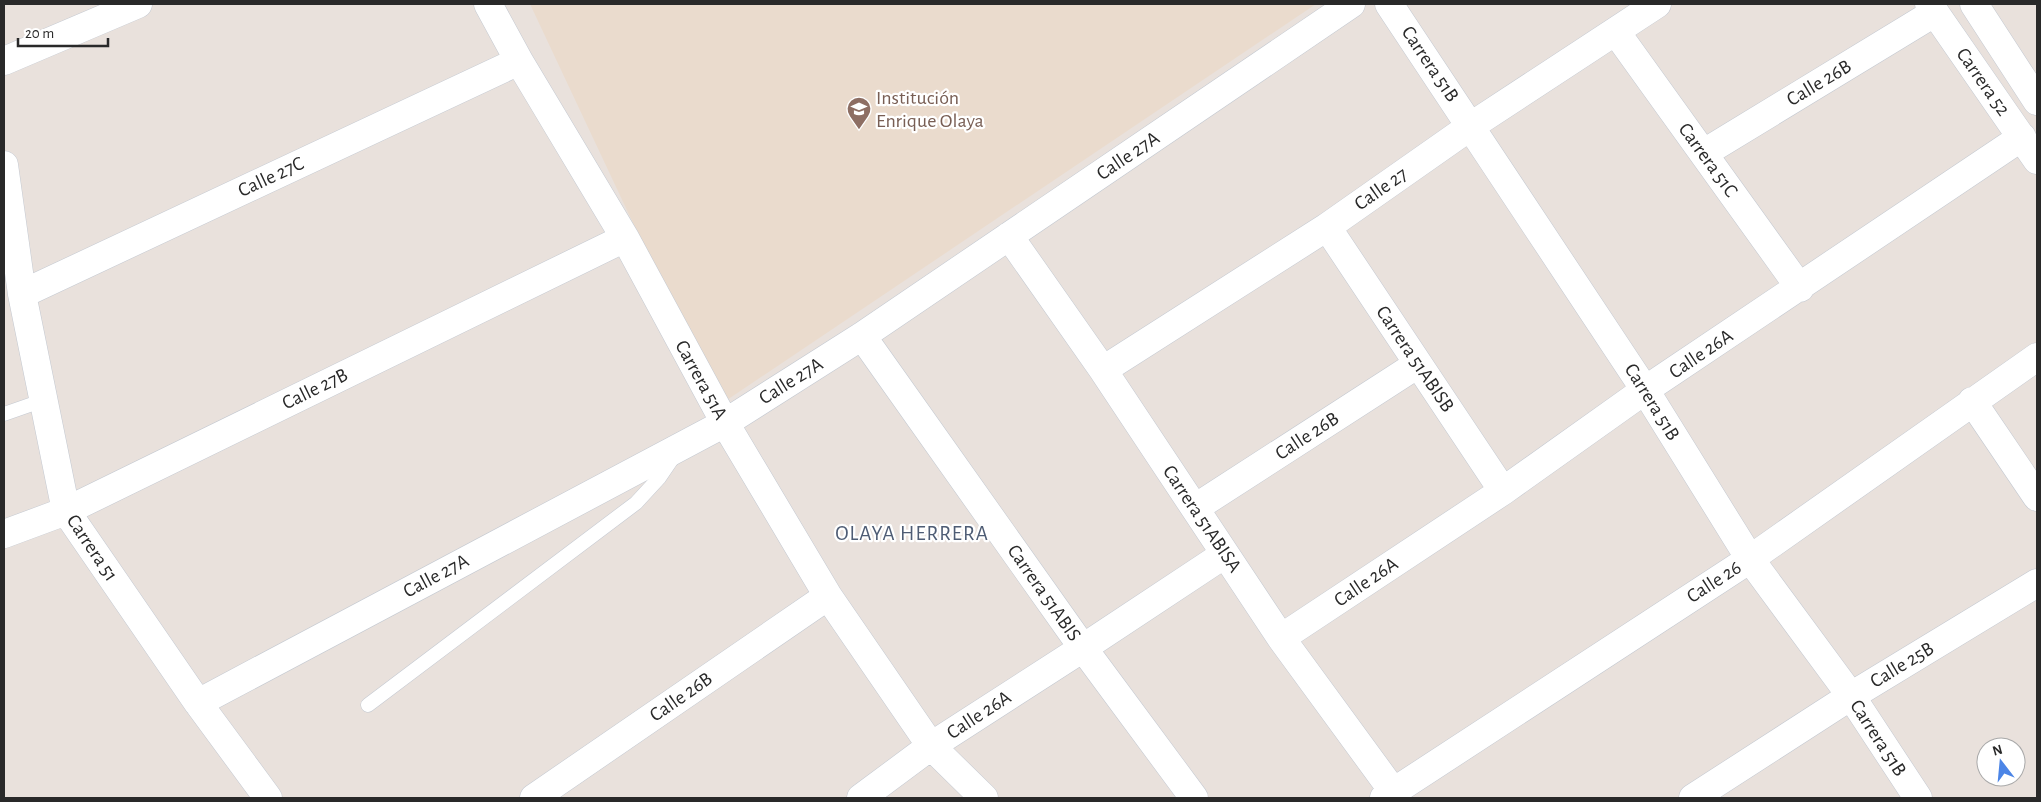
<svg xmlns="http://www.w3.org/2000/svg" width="2041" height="802" font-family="'Alegreya Sans',sans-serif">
<rect width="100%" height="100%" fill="#e9e1dc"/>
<path fill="#eadbcd" d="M530,4H1316L727,400L649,257Z"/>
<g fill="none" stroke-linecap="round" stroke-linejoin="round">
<defs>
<path id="service" d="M4,414L44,400
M368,705L636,503L659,478L674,456"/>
<path id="minor" d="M488,4L519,61L625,238L725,423L828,596L931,746L984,798
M1389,4L1645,390L1750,559L1851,696L1918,798
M1929,4L2037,160
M1974,4L2037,101
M1616,32L1800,288
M4,61L138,4
M1704,153L1934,13
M4,165L22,294L66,511L198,703L268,798
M1327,227L1503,491
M1009,236L1103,370L1281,638L1398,798
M22,294L519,61
M862,336L1083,648L1194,798
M1103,370L1327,227L1471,126L1657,4
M1972,401L2037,497
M1195,508L1418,364
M4,534L66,511L625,238
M1281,638L1503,491L1645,390L2022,137
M198,703L725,423L862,336L1351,4
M534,798L828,596
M861,798L931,746L1083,648L1225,554
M1384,798L1750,559L2037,357
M1693,798L1851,696L2037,583"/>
</defs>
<use href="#service" stroke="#c4c9d1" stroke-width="15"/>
<use href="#minor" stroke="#c4c9d1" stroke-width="29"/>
<use href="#service" stroke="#fff" stroke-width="14"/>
<use href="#minor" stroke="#fff" stroke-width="28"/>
</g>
<defs>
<symbol id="university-pin" viewBox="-11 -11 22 30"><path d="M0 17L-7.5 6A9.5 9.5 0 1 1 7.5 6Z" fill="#8d6e63" stroke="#fff"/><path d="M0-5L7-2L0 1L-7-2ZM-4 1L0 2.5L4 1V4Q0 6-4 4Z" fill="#fff"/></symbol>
</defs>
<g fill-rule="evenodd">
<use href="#university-pin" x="845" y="95" width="28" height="38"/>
</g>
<g text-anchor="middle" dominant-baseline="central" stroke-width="4.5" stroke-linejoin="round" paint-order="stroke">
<g font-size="20" fill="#292929" stroke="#fff">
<text transform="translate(1430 64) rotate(56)">Carrera 51B</text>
<text transform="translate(1983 82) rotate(55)">Carrera 52</text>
<text transform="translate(1819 83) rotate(-31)">Calle 26B</text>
<text transform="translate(1128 156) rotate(-34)">Calle 27A</text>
<text transform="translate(1708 160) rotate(54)">Carrera 51C</text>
<text transform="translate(271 177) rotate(-25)">Calle 27C</text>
<text transform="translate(1381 189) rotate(-35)">Calle 27</text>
<text transform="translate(1701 354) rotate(-34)">Calle 26A</text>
<text transform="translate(1415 359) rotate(56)">Carrera 51ABISB</text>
<text transform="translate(701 380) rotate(61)">Carrera 51A</text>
<text transform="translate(791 381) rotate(-32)">Calle 27A</text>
<text transform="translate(315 389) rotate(-26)">Calle 27B</text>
<text transform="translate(1652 402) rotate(58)">Carrera 51B</text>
<text transform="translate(1307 436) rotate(-33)">Calle 26B</text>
<text transform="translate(1202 519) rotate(56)">Carrera 51ABISA</text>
<text transform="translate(92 548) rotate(56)">Carrera 51</text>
<text transform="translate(436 576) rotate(-28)">Calle 27A</text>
<text transform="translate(1366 582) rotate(-34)">Calle 26A</text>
<text transform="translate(1714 582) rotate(-33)">Calle 26</text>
<text transform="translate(1044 593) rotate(55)">Carrera 51ABIS</text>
<text transform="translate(1902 665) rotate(-31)">Calle 25B</text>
<text transform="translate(681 697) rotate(-35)">Calle 26B</text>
<text transform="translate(979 715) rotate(-33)">Calle 26A</text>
<text transform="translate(1878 738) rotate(57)">Carrera 51B</text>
</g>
<g font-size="20" fill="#785e54" stroke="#fff" text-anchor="start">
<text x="876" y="98">Institución<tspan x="876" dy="23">Enrique Olaya</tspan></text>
</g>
<g font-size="21" letter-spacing="1" fill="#4e5c74" stroke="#fff">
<text x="912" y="533">OLAYA HERRERA</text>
</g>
</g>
<rect width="2041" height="802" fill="none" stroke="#292929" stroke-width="10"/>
<g transform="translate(2001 762) rotate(344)"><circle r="24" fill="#ffffff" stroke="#a9a9a9"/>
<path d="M0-4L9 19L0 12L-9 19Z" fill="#4c85e6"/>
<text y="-8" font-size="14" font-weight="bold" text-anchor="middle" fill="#292929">N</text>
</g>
<path d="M18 38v8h90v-8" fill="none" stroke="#292929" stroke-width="2.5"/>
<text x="25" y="38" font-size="15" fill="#292929" stroke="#ffffff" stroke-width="4" paint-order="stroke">20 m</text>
</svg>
